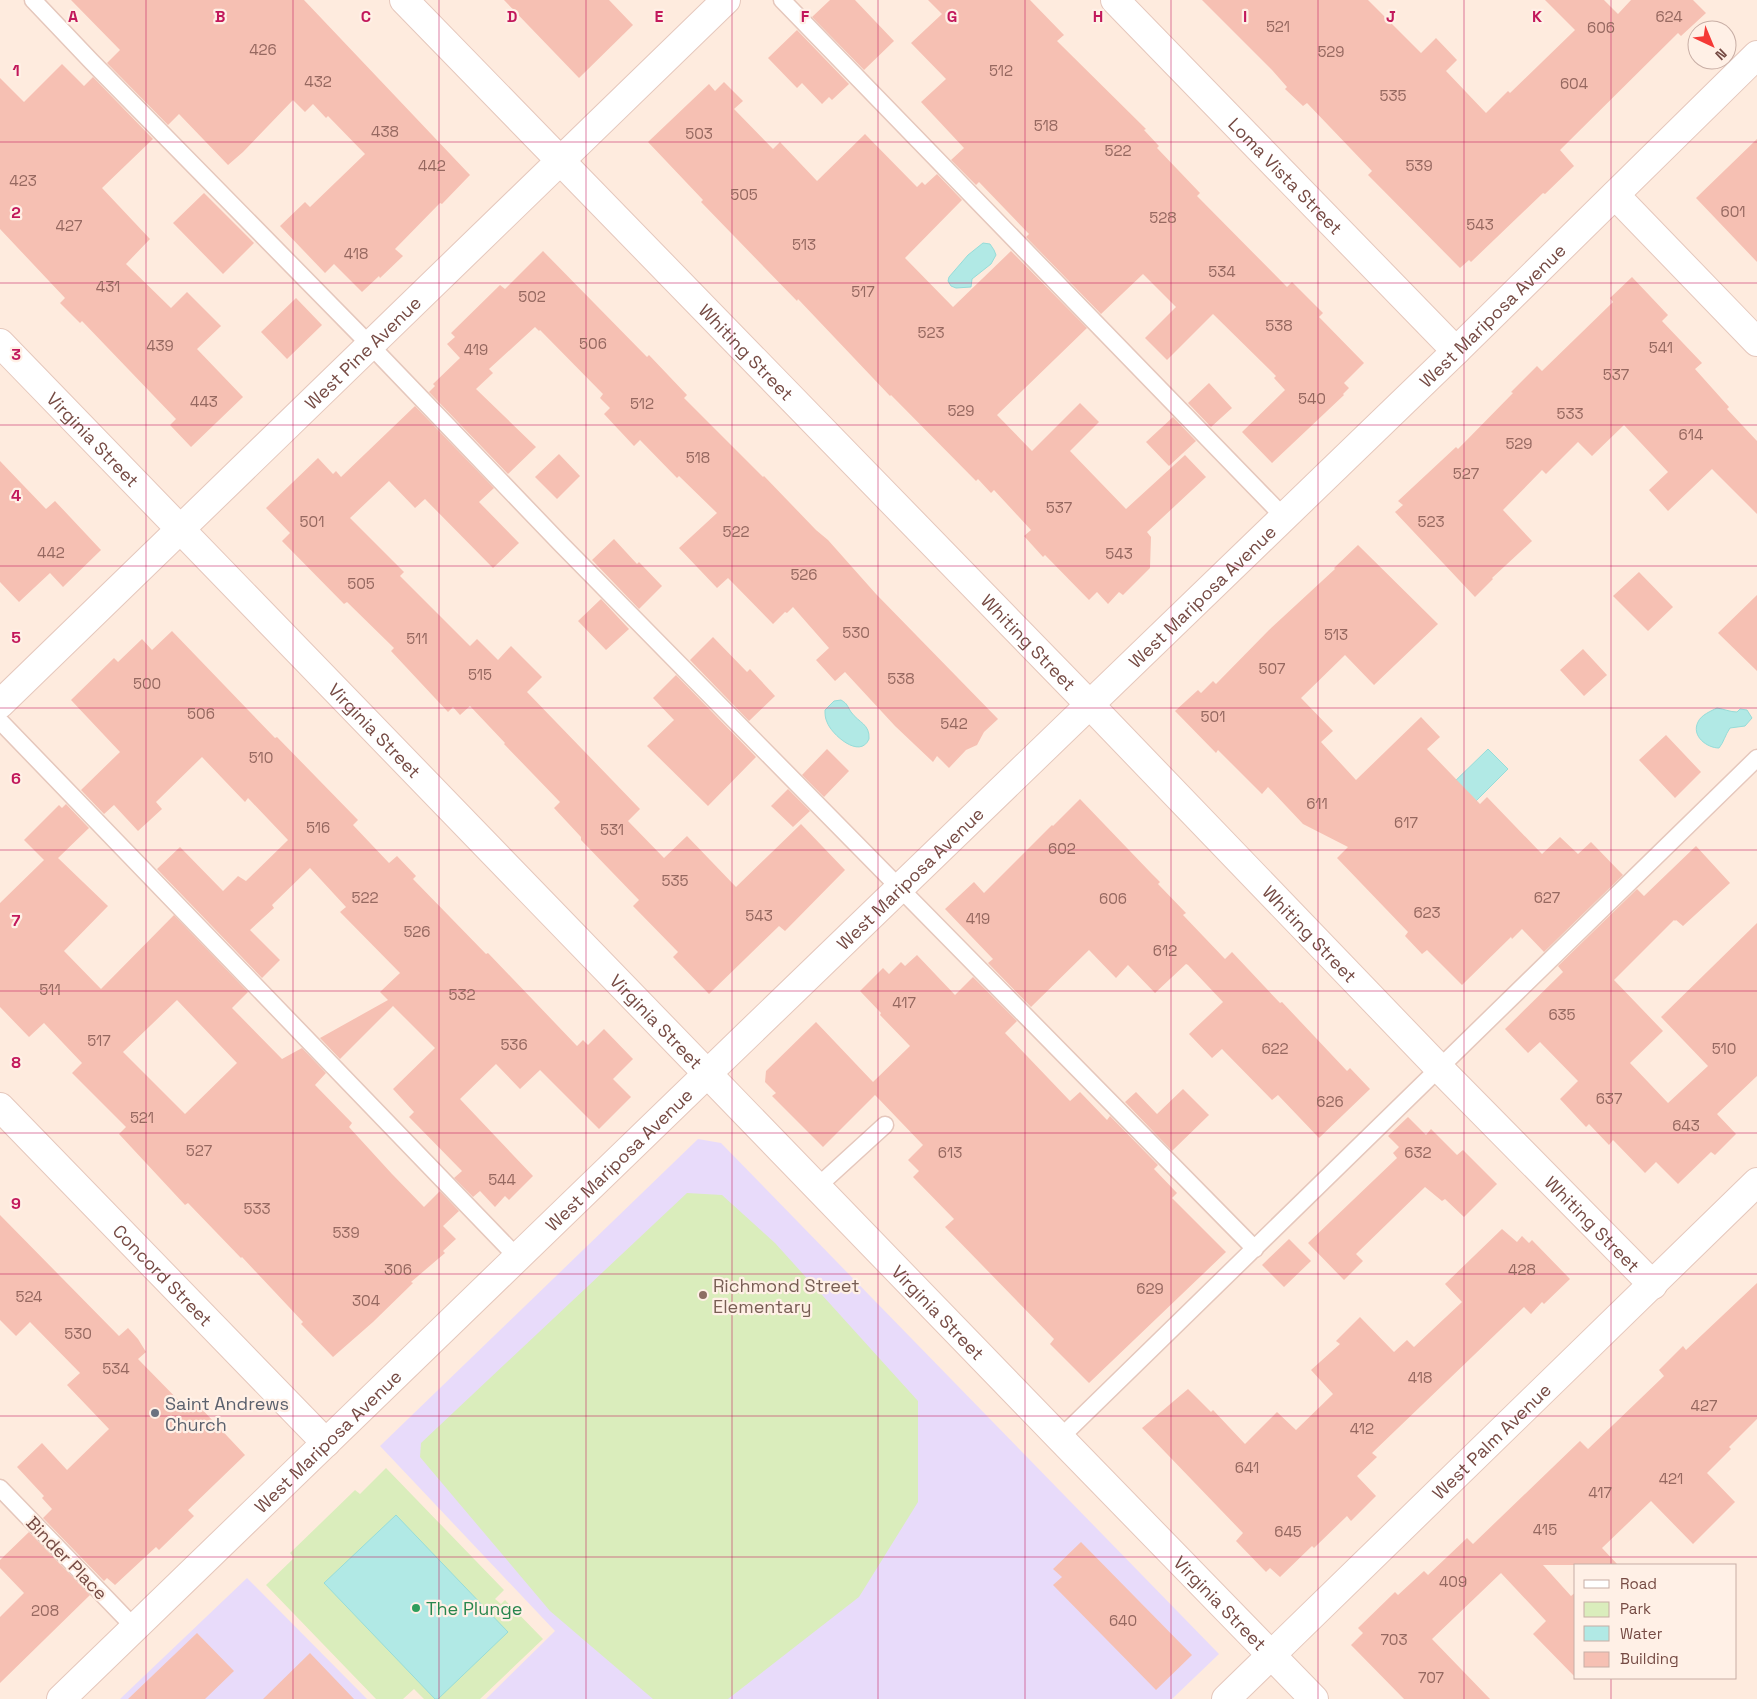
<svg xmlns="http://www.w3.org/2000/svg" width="1757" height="1699" font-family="'Space Grotesk',sans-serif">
<rect width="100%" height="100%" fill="#feebde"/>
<path fill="#e8dbfa" d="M698,1139L721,1143L1219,1654L1172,1699H486L555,1631L380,1446Z
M247,1578L367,1699H120Z"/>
<path fill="#daedbc" d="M687,1193L722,1195L775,1243L918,1401V1502L859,1597L728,1699H653L550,1611L420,1457L421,1443Z
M386,1468L504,1590L495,1599L501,1604L505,1600L543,1639L480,1699H424L414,1689L403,1699H376L266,1585L294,1558L290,1553L355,1490L360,1494Z"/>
<path fill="#b1e9e5" stroke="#96dcd8" d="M983,243L990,244L994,250L996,255L991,264L972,279L971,287L956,288L951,286L948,281L949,277L968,255Z
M841,700C848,704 847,706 851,712C859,723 870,724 869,739C860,760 831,734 827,722C825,718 825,714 825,710L834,701Z
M1717,708C1724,709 1730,712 1737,712L1740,709L1747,710L1752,718L1745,726L1730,728C1725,735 1724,742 1719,748C1707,748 1691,736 1698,722C1701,715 1711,711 1717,708Z
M1488,749L1508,769L1468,809L1448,788Z
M396,1515L508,1632L438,1699H435L324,1583Z"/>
<path fill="#f6c0b3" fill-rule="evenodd" d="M71,0H304L470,175L442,204L440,203L395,249L403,256L380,278L379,276L362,292L334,264L325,273L280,226L305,202L310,207L365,154L328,116L326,118L313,104L305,112L293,100L243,152L228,165L179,114L168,125L107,63L120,50Z
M504,0H609L633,25L579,78Z
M830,0H855L894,41L864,70L812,17Z
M928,0H1030L1064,35L1057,41L1146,129L1144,130L1159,146L1157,148L1200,193L1197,196L1287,287L1292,282L1323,313L1319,317L1364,363L1344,383L1349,388L1343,394L1344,395L1272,463L1242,432L1285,390L1274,378L1276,376L1213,314L1167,360L1145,338L1176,307L1143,274L1101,314L1026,237L1029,234L979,182L976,185L951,160L964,148L921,102L946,79L911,43L942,14Z
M1202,0H1368L1421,53L1436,38L1457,60L1446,71L1486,113L1508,91L1510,93L1575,30L1545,0H1604L1618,14L1631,0H1693L1706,13L1681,36L1678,33L1560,150L1574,166L1545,194L1543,193L1471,262L1469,260L1460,268L1368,175L1372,171L1307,103L1303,106L1285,89L1287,87L1272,70Z
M797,30L849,84L832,100L829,97L822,104L802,83L797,88L768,58Z
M62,64L84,86L93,77L153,139L102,188L150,239L126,264L171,308L187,292L221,326L197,349L243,397L191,447L170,425L176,419L82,321L80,323L60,303L65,298L0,229V78L24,102Z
M724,82L743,101L734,109L773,149L780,142L817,181L865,134L917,187L922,182L925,185L937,174L962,200L905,258L953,307L1011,251L1087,328L997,415L1032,451L1080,403L1099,422L1070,451L1126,509L1185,455L1206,477L1147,532L1151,537L1150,568L1123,595L1119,592L1108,604L1097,592L1089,600L1045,555L1043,557L1024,536L1031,530L994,490L991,493L978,479L976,481L891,395L890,396L798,299L797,301L701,202L703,200L648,142L709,84L715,91Z
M1757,139V262L1696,198Z
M204,193L254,243L223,274L173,223Z
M543,251L647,357L649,355L687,395L684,398L763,477L764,476L816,530L828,540L876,594L998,719L984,732L977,745L966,750L949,768L937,756L933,762L895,726L845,672L835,681L816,660L829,648L793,607L787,613L785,612L773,624L728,578L717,588L679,548L717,513L679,476L677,478L640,440L634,446L604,414L610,408L600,398L603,394L540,330L539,331L535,327L489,369L493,373L476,389L536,447L508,474L429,392L435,386L433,384L460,358L447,344L455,337L451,333L500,285L505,289Z
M1632,277L1668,315L1662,321L1702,363L1695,369L1729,407L1727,409L1757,441V514L1712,469L1668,511L1649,490L1668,472L1624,425L1592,456L1578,442L1546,474L1542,470L1503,510L1532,541L1492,578L1493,579L1475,597L1395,512L1403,505L1398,501L1456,447L1458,449L1513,393L1511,392L1537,366L1542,371L1613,302L1610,298Z
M296,298L322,325L287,359L261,332Z
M1209,383L1232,408L1211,427L1188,403Z
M415,406L494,488L479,502L519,543L493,568L425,499L415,508L389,481L350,518L404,572L400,576L470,646L477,639L498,660L511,646L542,677L527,692L640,809L628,821L664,858L687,836L736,887L801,824L845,870L785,931L779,926L709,994L673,957L678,952L633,906L639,900L581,840V837L554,808L560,802L504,744L505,743L470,706L460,715L453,707L448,712L391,651L394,648L347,602L344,604L282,541L290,533L266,508L318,458L333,474L336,471L341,477Z
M1173,417L1196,441L1169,466L1146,442Z
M559,454L580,476L557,499L535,477Z
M0,461L46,509L55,501L101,550L63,587L50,573L19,602L0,582Z
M614,539L637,564L639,562L662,586L639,609L592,560Z
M1358,545L1438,624L1374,685L1345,655L1301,698L1333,731L1321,742L1356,780L1421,717L1440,737L1427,749L1480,804L1487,797L1542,854L1560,837L1578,854L1591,842L1623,875L1544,952L1522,929L1512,939L1511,937L1462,985L1427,950L1422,954L1405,936L1408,932L1337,858L1348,847L1303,824L1268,787L1262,794L1218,750L1216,753L1175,711L1198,690L1201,693L1213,681L1216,684L1269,630L1335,569L1334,568Z
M1639,572L1673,607L1648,631L1613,596Z
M1757,595V671L1718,633Z
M601,599L629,629L606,650L578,621Z
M172,631L275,738L277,737L358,820L353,825L389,863L397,856L416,876L413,879L486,954L488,953L512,978L577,1046L583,1040L588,1045L604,1029L633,1059L613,1079L631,1097L599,1129L540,1070L520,1089L496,1064L460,1099L533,1176L509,1200L505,1196L495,1207L480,1191L473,1197L454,1178L462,1171L409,1117L414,1112L393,1089L435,1048L393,1006L340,1059L320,1038L388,1000L380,992L400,973L340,912L346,907L310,868L272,905L274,908L250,930L280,960L262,978L157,869L180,847L223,891L238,876L246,881L288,840L248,798L245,802L202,757L156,802L162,809L138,831L114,805L104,814L81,790L120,752L71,700L114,658L118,662L142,639L152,650Z
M713,637L747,672L750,669L775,696L749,721L690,660Z
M1583,649L1607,675L1584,696L1560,670Z
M676,675L756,757L708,806L647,746L674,720L653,698Z
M1666,735L1701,772L1675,798L1639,760Z
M827,749L849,771L824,797L802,775Z
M788,789L810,811L793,827L771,806Z
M1080,799L1151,873L1160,882L1158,884L1186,913L1183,915L1225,959L1232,952L1280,1003L1282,1002L1347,1071L1350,1068L1370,1089L1319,1138L1278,1095L1272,1100L1222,1049L1212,1058L1189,1034L1223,1002L1188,965L1186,964L1155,993L1128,965L1116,978L1089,950L1031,1007L988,963L993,959L945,909L974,882L984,893L1052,825L1053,826Z
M66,804L89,828L58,858L108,906L64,951L101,989L174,915L248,992L232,1008L282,1059L302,1048L326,1073L315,1085L352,1123L349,1127L392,1174L424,1207L440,1191L459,1211L443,1226L456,1239L443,1251L445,1253L411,1282L413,1283L373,1322L333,1357L301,1324L303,1322L242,1257L241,1258L188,1203L185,1205L119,1134L126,1127L72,1073L82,1063L44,1023L29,1037L0,1007V903L44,860L24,840L59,805L62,808ZM177,1000L237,1063L185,1114L123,1052Z
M1696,846L1730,883L1683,926L1676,920L1675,921L1674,920L1614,980L1663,1031L1630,1063L1668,1103L1708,1066L1661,1017L1757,923V1076L1717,1114L1736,1134L1715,1155L1711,1152L1678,1184L1656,1162L1645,1173L1613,1140L1609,1145L1589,1124L1586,1127L1560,1099L1578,1081L1540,1042L1528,1053L1505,1029L1563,972L1558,966L1637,889L1644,896Z
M917,955L955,995L973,977L1017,1021L1005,1033L1070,1101L1080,1092L1107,1120L1110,1116L1158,1165L1154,1169L1177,1193L1172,1198L1226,1252L1089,1383L1050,1344L1054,1339L945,1227L954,1219L913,1177L919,1171L908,1160L923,1145L875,1095L823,1147L772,1096L776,1093L765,1082L766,1071L816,1022L873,1082L910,1046L880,1015L881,1013L860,991L883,968L889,974L901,962L905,966Z
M1183,1089L1209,1115L1172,1151L1125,1102L1136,1092L1157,1114Z
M1408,1117L1426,1135L1431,1129L1457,1155L1463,1150L1497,1184L1464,1217L1445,1199L1442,1201L1425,1187L1356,1254L1363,1261L1344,1280L1308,1243L1397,1158L1393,1153L1399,1147L1388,1136Z
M0,1215L119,1336L128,1328L138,1339L146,1352L138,1359L187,1409L194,1402L197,1404L245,1455L188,1510L194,1516L159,1550L156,1547L115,1585L107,1578L104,1581L43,1518L52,1509L42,1498L44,1496L17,1467L42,1443L67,1470L109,1429L67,1385L80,1373L30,1322L16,1336L0,1320Z
M1502,1229L1517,1242L1522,1236L1529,1243L1532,1240L1570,1279L1544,1304L1542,1302L1531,1314L1524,1307L1372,1453L1377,1457L1357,1476L1376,1496L1351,1521L1347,1516L1314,1548L1312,1546L1280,1577L1270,1568L1266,1572L1236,1541L1243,1533L1142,1428L1188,1389L1211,1412L1213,1410L1245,1444L1277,1412L1296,1430L1333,1394L1311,1370L1340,1344L1336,1341L1360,1317L1394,1352L1407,1340L1414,1347L1462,1302L1445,1284Z
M1289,1239L1311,1261L1284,1287L1262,1265Z
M1757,1283V1419L1729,1447L1731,1449L1707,1473L1735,1502L1693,1544L1651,1501L1602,1548L1618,1565H1543L1571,1596L1576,1592V1678L1533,1634L1546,1621L1501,1573L1432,1639L1490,1699H1404L1351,1645L1363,1633L1358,1628L1395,1592L1398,1595L1424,1571L1428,1575L1467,1538L1473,1544L1580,1441L1588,1449L1664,1376L1659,1370L1683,1346L1686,1350Z
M29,1532L90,1595L0,1683V1617L24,1593L0,1568V1560Z
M1081,1542L1192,1655L1156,1690L1053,1585L1062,1577L1053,1569Z
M197,1633L234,1671L205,1699H128Z
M310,1653L354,1699H263Z"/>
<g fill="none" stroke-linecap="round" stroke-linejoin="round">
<defs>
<path id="service" d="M33,0L91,61L371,346L560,543L1255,1249
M782,0L1284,517
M0,721L518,1258
M817,1187L885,1125
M1060,1438L1757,758
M0,1488L134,1627"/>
<g id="minor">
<path id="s1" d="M404,0L1090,705L1440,1069L1653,1285"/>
<path id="s2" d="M1115,0L1456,351"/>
<path d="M1615,195L1757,342"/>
<path id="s3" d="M0,704L726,0"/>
<path id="s4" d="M707,1074L1456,351L1757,55"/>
<path id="s5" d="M0,1107L326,1443"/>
<path id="s6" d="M1226,1699L1757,1182"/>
</g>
<g id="tertiary">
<path id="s7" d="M0,343L1060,1438L1314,1699"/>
<path id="s8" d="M61,1699L707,1074"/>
</g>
</defs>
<use href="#service" stroke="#e5c7bc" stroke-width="19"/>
<use href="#minor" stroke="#e5c7bc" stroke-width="30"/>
<use href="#tertiary" stroke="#e5c7bc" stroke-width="30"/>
<use href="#service" stroke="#fff" stroke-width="16"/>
<use href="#minor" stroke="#fff" stroke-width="28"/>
<use href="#tertiary" stroke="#fff" stroke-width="28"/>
</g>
<path fill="none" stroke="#c2185b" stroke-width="1" stroke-opacity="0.55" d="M146,0V1699M293,0V1699M439,0V1699M586,0V1699M732,0V1699M878,0V1699M1025,0V1699M1171,0V1699M1318,0V1699M1464,0V1699M1611,0V1565M0,142H1757M0,283H1757M0,425H1757M0,566H1757M0,708H1757M0,850H1757M0,991H1757M0,1133H1757M0,1274H1757M0,1416H1757M0,1557H1757M1611,1678V1699"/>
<circle fill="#8d6e63" stroke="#fff0e6" stroke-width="2" cx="703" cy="1295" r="5"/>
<circle fill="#6b7280" stroke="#fff0e6" stroke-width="2" cx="155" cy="1413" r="5"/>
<circle fill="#2e9e5b" stroke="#fff0e6" stroke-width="2" cx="416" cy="1608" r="5"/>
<g text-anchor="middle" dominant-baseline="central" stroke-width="4.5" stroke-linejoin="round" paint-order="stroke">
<g font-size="15" fill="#966860">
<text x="1669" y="16">624</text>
<text x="1278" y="26">521</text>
<text x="1601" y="27">606</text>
<text x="263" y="49">426</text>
<text x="1331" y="51">529</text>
<text x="1001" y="70">512</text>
<text x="318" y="81">432</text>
<text x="1574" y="83">604</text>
<text x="1393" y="95">535</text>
<text x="1046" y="125">518</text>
<text x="385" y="131">438</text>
<text x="699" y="133">503</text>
<text x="1118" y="150">522</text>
<text x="432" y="165">442</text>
<text x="1419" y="165">539</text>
<text x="23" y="180">423</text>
<text x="744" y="194">505</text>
<text x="1733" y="211">601</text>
<text x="1163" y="217">528</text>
<text x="1480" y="224">543</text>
<text x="69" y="225">427</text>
<text x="804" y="244">513</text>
<text x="356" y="253">418</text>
<text x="1222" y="271">534</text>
<text x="108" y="286">431</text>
<text x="863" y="291">517</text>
<text x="532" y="296">502</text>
<text x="1279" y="325">538</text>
<text x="931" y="332">523</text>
<text x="593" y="343">506</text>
<text x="160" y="345">439</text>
<text x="1661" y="347">541</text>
<text x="476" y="349">419</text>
<text x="1616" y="374">537</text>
<text x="1312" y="398">540</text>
<text x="204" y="401">443</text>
<text x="642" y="403">512</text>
<text x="961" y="410">529</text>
<text x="1570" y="413">533</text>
<text x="1691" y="434">614</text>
<text x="1519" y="443">529</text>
<text x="698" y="457">518</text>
<text x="1466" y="473">527</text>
<text x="1059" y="507">537</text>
<text x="312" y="521">501</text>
<text x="1431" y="521">523</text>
<text x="736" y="531">522</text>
<text x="51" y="552">442</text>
<text x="1119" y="553">543</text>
<text x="804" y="574">526</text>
<text x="361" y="583">505</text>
<text x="856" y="632">530</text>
<text x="1336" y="634">513</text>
<text x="417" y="638">511</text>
<text x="1272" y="668">507</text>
<text x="480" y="674">515</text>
<text x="901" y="678">538</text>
<text x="147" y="683">500</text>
<text x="201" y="713">506</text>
<text x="1213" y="716">501</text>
<text x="954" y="723">542</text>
<text x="261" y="757">510</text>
<text x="1317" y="803">611</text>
<text x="1406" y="822">617</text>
<text x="318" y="827">516</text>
<text x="612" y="829">531</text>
<text x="1062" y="848">602</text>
<text x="675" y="880">535</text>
<text x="365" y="897">522</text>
<text x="1547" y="897">627</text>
<text x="1113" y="898">606</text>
<text x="1427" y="912">623</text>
<text x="759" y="915">543</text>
<text x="978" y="918">419</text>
<text x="417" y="931">526</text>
<text x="1165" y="950">612</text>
<text x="50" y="989">511</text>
<text x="462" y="994">532</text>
<text x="904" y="1002">417</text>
<text x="1562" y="1014">635</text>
<text x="99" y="1040">517</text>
<text x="514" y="1044">536</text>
<text x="1275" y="1048">622</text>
<text x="1724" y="1048">510</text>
<text x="1609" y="1098">637</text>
<text x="1330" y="1101">626</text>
<text x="142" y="1117">521</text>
<text x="1686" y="1125">643</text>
<text x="199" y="1150">527</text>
<text x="950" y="1152">613</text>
<text x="1418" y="1152">632</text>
<text x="502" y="1179">544</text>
<text x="257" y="1208">533</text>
<text x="346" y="1232">539</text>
<text x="398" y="1269">306</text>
<text x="1522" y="1269">428</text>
<text x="1150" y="1288">629</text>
<text x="29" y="1296">524</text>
<text x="366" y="1300">304</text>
<text x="78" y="1333">530</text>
<text x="116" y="1368">534</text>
<text x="1420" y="1377">418</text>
<text x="1704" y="1405">427</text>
<text x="1362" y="1428">412</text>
<text x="1247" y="1467">641</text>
<text x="1671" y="1478">421</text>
<text x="1600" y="1492">417</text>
<text x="1545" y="1529">415</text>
<text x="1288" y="1531">645</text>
<text x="1453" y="1581">409</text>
<text x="45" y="1610">208</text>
<text x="1123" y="1620">640</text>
<text x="1394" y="1639">703</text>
<text x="1431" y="1677">707</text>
</g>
<g font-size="18" fill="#764b44" stroke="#fff0e6">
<text stroke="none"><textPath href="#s2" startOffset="245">Loma Vista Street</textPath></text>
<text stroke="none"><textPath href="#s4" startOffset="1092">West Mariposa Avenue</textPath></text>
<text stroke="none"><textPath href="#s1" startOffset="491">Whiting Street</textPath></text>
<text stroke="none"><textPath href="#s3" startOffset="505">West Pine Avenue</textPath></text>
<text stroke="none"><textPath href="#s7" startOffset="134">Virginia Street</textPath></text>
<text stroke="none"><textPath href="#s4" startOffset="688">West Mariposa Avenue</textPath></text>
<text stroke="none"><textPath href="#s1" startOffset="896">Whiting Street</textPath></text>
<text stroke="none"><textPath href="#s7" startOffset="539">Virginia Street</textPath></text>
<text stroke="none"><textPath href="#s4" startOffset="282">West Mariposa Avenue</textPath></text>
<text stroke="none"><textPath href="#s1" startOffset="1301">Whiting Street</textPath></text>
<text stroke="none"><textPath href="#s7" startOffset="944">Virginia Street</textPath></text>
<text stroke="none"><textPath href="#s8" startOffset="776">West Mariposa Avenue</textPath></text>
<text stroke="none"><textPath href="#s1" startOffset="1706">Whiting Street</textPath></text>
<text stroke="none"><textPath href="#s5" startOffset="234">Concord Street</textPath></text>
<text stroke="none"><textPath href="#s7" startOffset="1349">Virginia Street</textPath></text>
<text stroke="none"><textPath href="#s8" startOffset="371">West Mariposa Avenue</textPath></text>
<text stroke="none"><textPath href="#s6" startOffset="370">West Palm Avenue</textPath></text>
<text transform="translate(67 1558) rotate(46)">Binder Place</text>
<text stroke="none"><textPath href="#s7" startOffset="1754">Virginia Street</textPath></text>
</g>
<g font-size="18" fill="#785e54" stroke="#fff0e6" text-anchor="start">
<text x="713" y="1285">Richmond Street<tspan x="713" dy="21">Elementary</tspan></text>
</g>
<g font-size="18" fill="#5b616d" stroke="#fff0e6" text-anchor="start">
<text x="165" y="1403">Saint Andrews<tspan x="165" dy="21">Church</tspan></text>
</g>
<g font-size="18" fill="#27864d" stroke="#fff0e6" text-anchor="start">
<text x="426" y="1608">The Plunge</text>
</g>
</g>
<g font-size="16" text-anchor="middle" font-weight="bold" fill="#c2185b" stroke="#fff0e6" stroke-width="4.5" stroke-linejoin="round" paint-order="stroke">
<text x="73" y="22">A</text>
<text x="220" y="22">B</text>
<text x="366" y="22">C</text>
<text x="512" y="22">D</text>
<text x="659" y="22">E</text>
<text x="805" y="22">F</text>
<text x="952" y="22">G</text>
<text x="1098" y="22">H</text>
<text x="1245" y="22">I</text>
<text x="1391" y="22">J</text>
<text x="1537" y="22">K</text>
<text x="16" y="76">1</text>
<text x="16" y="218">2</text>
<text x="16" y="360">3</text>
<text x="16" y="501">4</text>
<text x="16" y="643">5</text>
<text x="16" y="784">6</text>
<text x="16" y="926">7</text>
<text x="16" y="1068">8</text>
<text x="16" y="1209">9</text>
</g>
<rect x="1574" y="1564" width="162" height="115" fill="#fff0e6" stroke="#c8aea5"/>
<rect x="1584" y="1580" width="25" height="8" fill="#ffffff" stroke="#c8aea5"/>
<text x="1620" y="1589" font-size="15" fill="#764b44">Road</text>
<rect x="1584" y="1602" width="25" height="15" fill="#daedbc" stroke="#c8aea5"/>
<text x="1620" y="1614" font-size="15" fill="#764b44">Park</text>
<rect x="1584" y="1626" width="25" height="15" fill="#b1e9e5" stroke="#c8aea5"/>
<text x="1620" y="1639" font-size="15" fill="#764b44">Water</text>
<rect x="1584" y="1652" width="25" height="15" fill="#f6c0b3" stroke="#c8aea5"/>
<text x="1620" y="1664" font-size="15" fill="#764b44">Building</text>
<g transform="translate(1712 45) rotate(136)"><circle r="24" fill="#fff0e6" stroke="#c8aea5"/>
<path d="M0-4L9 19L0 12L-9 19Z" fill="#f53936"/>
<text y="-8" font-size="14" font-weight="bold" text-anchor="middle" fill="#764b44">N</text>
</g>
</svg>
